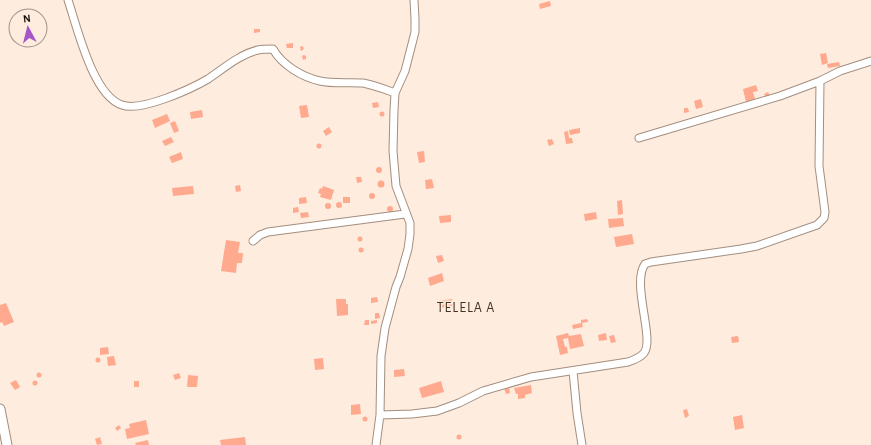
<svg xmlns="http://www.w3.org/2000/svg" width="871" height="445" font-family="'Alegreya Sans',sans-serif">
<rect width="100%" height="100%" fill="#feecdf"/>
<path fill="#ffa98e" d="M550,1L551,6L540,9L539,4Z
M254,29H260V32L254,33Z
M293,43V48H287L286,44Z
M302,46L304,48L303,50L301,51L300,47Z
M826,53L828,63L822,65L820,54Z
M304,55L306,56V59L303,60L302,56Z
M839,62L840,66L828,68L827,64Z
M756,85L758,91L753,92L755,99L746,102L743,89Z
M768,92L770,96L766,98L764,94Z
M701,99L703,107L696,109L694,101Z
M378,102L379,107L373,108L372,103Z
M307,105L309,117L301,118L299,106Z
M684,108H688L689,112L684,113Z
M202,110L203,117L191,119L190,112Z
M379.5 114a2.5 2.5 0 1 1 5 0a2.5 2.5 0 1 1-5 0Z
M167,114L170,121L155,128L152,120Z
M175,121L179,131L174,133L170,123Z
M329,127L332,132L326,136L323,131Z
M580,128V133L570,135L569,130Z
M568,131L569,138H572L573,143L566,144L564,132Z
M171,137L174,142L165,146L162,141Z
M552,139L554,144L549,146L547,140Z
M316.5 146a2.5 2.5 0 1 1 5 0a2.5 2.5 0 1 1-5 0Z
M424,151L425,162L419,163L417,152Z
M181,152L183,159L172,163L169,157Z
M376 170a3 3 0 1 1 6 0a3 3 0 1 1-6 0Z
M356,177H361L362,182L357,183Z
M432,179L434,188L426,189L425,180Z
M377.5 184a3.5 3.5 0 1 1 7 0a3.5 3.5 0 1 1-7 0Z
M240,185L241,191L236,192L235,186Z
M193,186L194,194L173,196L172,188Z
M323,186L334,190L331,200L320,197L321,194L318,193L320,188L322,189Z
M369 196a3 3 0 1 1 6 0a3 3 0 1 1-6 0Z
M306,197L307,203L299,204V198Z
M343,197H350V203H343Z
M622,200L623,214L618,215L617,201Z
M336 205a3 3 0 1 1 6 0a3 3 0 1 1-6 0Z
M325 206a3 3 0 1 1 6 0a3 3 0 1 1-6 0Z
M387 209a3 3 0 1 1 6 0a3 3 0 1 1-6 0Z
M298,207L299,212L293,213V208Z
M308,212L309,217L301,218L300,213Z
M596,212L597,219L585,221L584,214Z
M451,215V222L440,223L439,216Z
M623,218L624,226L609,228L608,219Z
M632,234L634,244L616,247L614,237Z
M357.5 239a2.5 2.5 0 1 1 5 0a2.5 2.5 0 1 1-5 0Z
M226,240L240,242L238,253H243L242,263H237L236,273L221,271Z
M358.5 250a2.5 2.5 0 1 1 5 0a2.5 2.5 0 1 1-5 0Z
M442,255L444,261L438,263L436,256Z
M442,273L444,281L430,286L428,278Z
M377,297L378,302L371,303V298Z
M336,299H346V304H348V315L337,316Z
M452,299L453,306L439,308L438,301Z
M6,303L14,322L4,326L2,322L0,323V305Z
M375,313H379L380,318L375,319Z
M587,319L588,322L582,323L583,327L573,329L572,325L581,323V320Z
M365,320H369V325H364Z
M377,320V323L371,324V321Z
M568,333L569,336L581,334L584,346L570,349L568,338L563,339L565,347H567L568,353L560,355L556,336Z
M606,333L607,340L599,341L598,335Z
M614,335L616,342L611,343L609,336Z
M738,336L739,342L732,343L731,337Z
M108,347L109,354L100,355V348Z
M114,356L116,365L108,366L107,357Z
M95.5 360a2.5 2.5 0 1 1 5 0a2.5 2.5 0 1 1-5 0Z
M323,358L324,369L315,370L314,359Z
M404,369L405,376L394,377V370Z
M36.5 375a2.5 2.5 0 1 1 5 0a2.5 2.5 0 1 1-5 0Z
M179,373L181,378L175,380L173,375Z
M188,375L198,376L197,387H187Z
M16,380L20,387L15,390L10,383Z
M32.5 383a2.5 2.5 0 1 1 5 0a2.5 2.5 0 1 1-5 0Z
M134,381H139V387H134Z
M441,381L444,392L422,398L419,388Z
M531,385L532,393L525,395V398L518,399V394H516L514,388Z
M509,387L510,393L506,394L504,388Z
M360,404L361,414L351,415V405Z
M687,409L689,416L685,418L683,410Z
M742,415L744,428L735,430L733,417Z
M362.5 419a2.5 2.5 0 1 1 5 0a2.5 2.5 0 1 1-5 0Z
M146,420L149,434L127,439L125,429L130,428L129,424Z
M119,425L121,428L117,431L115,428Z
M456.5 437a2.5 2.5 0 1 1 5 0a2.5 2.5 0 1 1-5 0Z
M100,437L102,444L97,445L95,439Z
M245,437L246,445H221L220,440Z
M148,440L149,445H136L135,443Z"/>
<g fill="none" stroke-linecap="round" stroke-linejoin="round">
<defs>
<path id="minor" d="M68,0C77,27 93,96 122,105C141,112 191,89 208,79C223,69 240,54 258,50C263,49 268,49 273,49C282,65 302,77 320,81C333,84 349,82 363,83C374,85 384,89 395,93
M639,138L780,96L820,81L840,71L871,61
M253,241L260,235L268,232L405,214
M573,371L577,413L582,445
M380,415L412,414L437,411L459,403L483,391L531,377L628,362C634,360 640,358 644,353C655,339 631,283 645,264L651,262L741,249L757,246L817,225L824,218L825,212L819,166L820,81
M376,445L380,415L381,356L385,328L396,287L400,277L408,249L410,234V223L396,186L393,151L394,110L395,93L405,71L415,32V19L414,0"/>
<path id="tertiary" d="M0,409L7,445"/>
</defs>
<use href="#minor" stroke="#a38e7e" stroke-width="9"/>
<use href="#tertiary" stroke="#a38e7e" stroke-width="11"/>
<use href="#minor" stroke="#fff" stroke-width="7"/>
<use href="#tertiary" stroke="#fff" stroke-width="9"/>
</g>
<g text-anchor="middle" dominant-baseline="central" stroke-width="3" stroke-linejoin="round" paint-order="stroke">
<g font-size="14" letter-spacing="1" fill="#443325" stroke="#feecdf">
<text x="466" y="308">TELELA A</text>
</g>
</g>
<g transform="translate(28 28) rotate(353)"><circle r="19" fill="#feecdf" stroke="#a09289"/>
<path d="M0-3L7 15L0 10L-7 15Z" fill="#a655c6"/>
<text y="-6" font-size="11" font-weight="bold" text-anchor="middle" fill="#130c07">N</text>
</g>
</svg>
